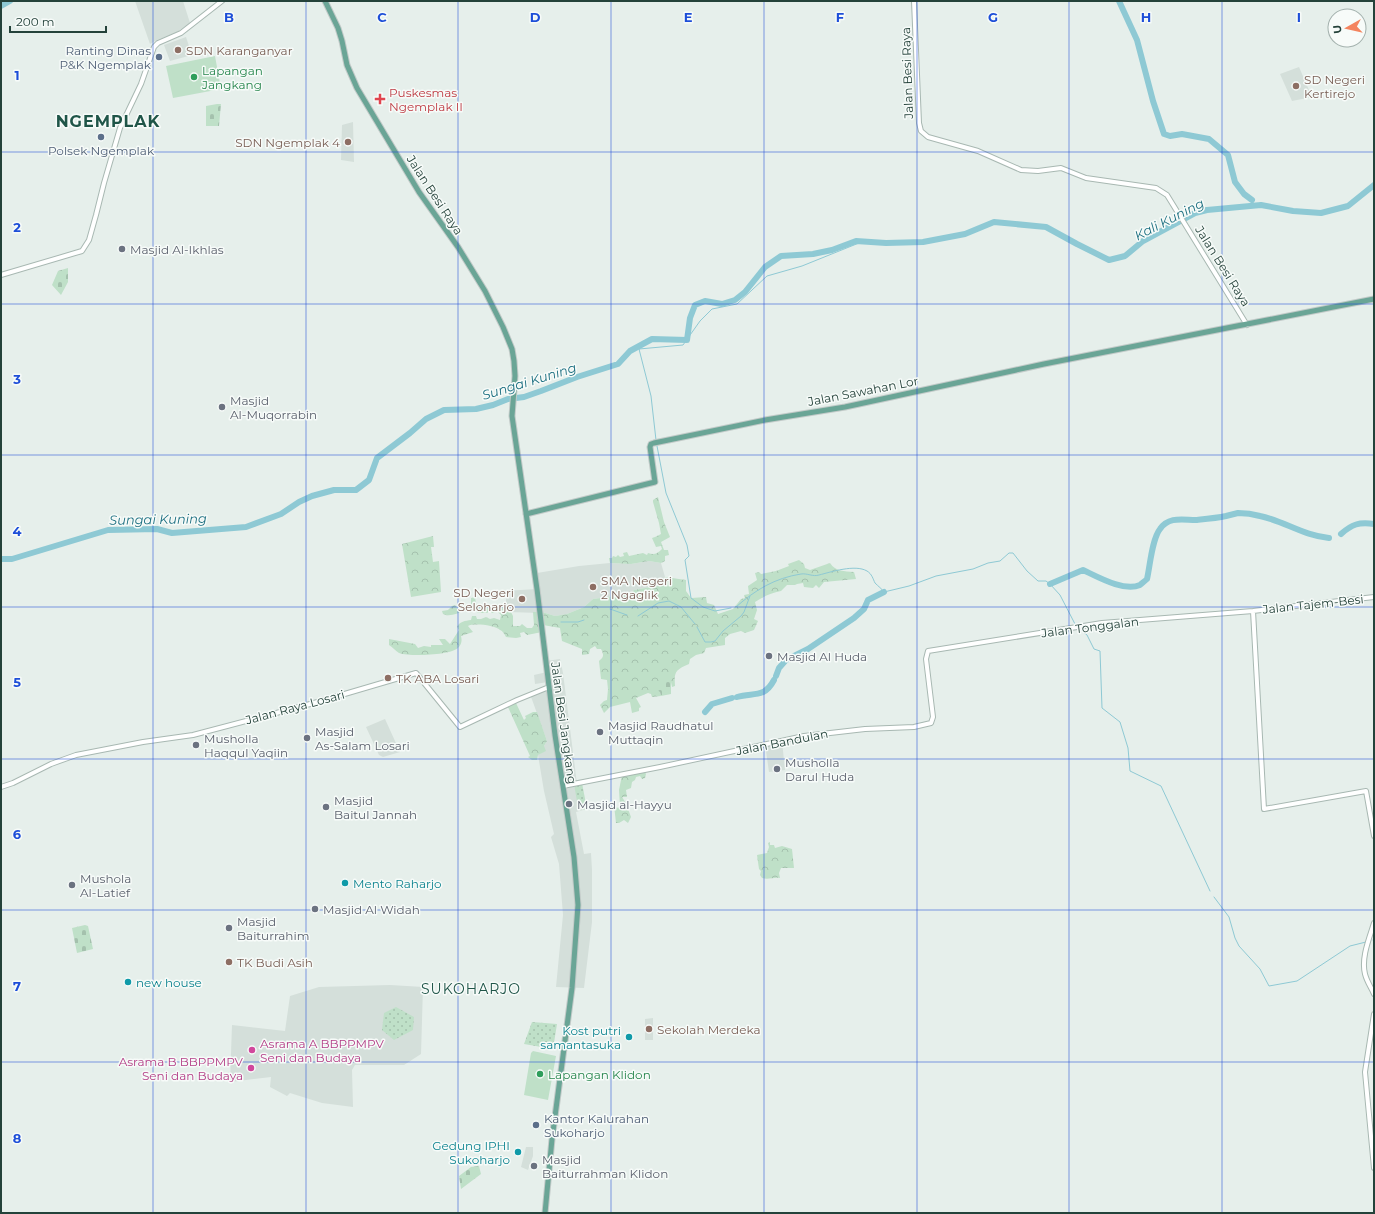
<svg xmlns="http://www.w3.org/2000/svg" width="1375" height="1214" font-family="Montserrat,sans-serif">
<defs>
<pattern id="grass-dots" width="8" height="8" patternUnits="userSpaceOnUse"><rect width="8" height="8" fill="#bfe0c8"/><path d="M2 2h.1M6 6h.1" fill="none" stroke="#a4c1ad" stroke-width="1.8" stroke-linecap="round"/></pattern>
<pattern id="forest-crowns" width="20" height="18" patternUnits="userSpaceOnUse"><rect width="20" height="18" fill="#bfe0c8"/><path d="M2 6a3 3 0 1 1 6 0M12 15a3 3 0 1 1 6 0" fill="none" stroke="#a4c1ad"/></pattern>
<pattern id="cemetery-stones" width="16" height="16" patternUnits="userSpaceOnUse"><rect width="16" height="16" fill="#bfe0c8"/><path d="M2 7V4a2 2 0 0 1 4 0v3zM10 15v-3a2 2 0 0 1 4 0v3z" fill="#a4c1ad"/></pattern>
</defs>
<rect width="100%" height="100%" fill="#e6efeb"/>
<path fill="#d4dfda" d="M135,1H183L190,23L177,32L157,40L150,44Z
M186,37L192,55L170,61L164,45Z
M1299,67L1312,97L1292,101L1280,74Z
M353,122L354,162L341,160L342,125Z
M649,561L661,563L665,577L662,585L634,590L631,594L593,599L584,607L567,614L555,616L542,612L537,573L579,566L610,563L631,564Z
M537,589L540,613L506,612V591Z
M560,659L563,673L577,784L578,807L583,806V810L576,812L584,854L591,853L592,870V922L584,988L556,987L563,915L559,864L551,837L554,834L544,791L538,755L542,752L544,746L547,741L530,694L549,687L548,682L535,684L534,675L547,672L546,661Z
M385,719L400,752L383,757L379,755L366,727Z
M782,741L785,770L769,772L765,744Z
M390,985L423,987L421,1054L404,1065H355L352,1070L353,1107L322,1103L290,1093L287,1096L270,1087L271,1077L230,1082L232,1025L285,1031L290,996L319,987Z
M653,1018V1040H645V1019Z
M526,1147H533V1156L528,1170L521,1167Z"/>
<path fill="url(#grass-dots)" d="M582,783L587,809L583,810L582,806L578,807L574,784Z
M396,1007L414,1017L413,1030L394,1040L382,1030L384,1013Z
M532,1022L557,1024L553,1049L524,1044Z"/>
<path fill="url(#forest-crowns)" d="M658,497L664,522L670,537L661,542L664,550H668L669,555L665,556V561L661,563L649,561L631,564L610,563L609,558H612L613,556L616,557L618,555L620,557L624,556L623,553L627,552L629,556L643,553L647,555L648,553C654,555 657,554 662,549L661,546L656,547L652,538L655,537L661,534L659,523L653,502V500Z
M433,536L434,547H431L433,562L439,561L441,592L411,597L402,544Z
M799,560L804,564L805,568L810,570L830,563C836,572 844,571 854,572L856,579L824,582L819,588L816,585L813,588L804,587L803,583L797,584L795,585H787L781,591C771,593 764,596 755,602L757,610L754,619L758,621L754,630L745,633L741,631L730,634L725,638V645L706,648L704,653L696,655L690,659L689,664C675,670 674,672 675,686L672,687L671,682L660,692L661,696L652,697L651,694L648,693L636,698L641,707L639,708V711L632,713L630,702L610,707L604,713L600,705L604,701L607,700L608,689L607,680L601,679L599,661C604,657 604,655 601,649H597L595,646L590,649L589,654L582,655V649L562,641L560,628L543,625L542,632L527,635L524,632L520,633L521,637L516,638L506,637C505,635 503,631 500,630C495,625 473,623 468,626L473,632L461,636C462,640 462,644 458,648C451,655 410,657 399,653C396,651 392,647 389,645V639L415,644L418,648L424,646L431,647V645H443L439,639H445L450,644L459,630L457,627C460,621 465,621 471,620L472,616H476L477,619H481L486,617L490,619L494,618L500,620L501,615L498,612L492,613L490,611L487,613H478L475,609L471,611L464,610C458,614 449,617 443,614L442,611L448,610L452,606L455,605L458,609L461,607L462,603L465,602L466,606L471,604V598L475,597L476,604L481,606L487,605L494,606L497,604L499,607L501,606L506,607V612H511L513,616V626H520L522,624L527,628H532L534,625L533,612H542L555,616L567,614L584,607L593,599L630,594L634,590L662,585L665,577L686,580V591L691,598L706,597L707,603L714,605L718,614L733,609L741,599L745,598L744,595L749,594L748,586L757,580L755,573L759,572L761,574L776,571L789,566L788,564Z
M516,703L524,720L526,718L525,716L533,712H537L547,741L544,746L546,751L538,755L537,760H532L528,757L530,756L508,707Z
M645,772L646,774L645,778L642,779L640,776L636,777L635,780L632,782L631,788L626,790L627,797H622L629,808L628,809L631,817L628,823L624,820L619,823H616L614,805L617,808L620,806L619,790L622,775Z
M770,842V845H774L775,848L782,846L792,849L794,868H781L779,873L780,878C773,877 769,880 762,878L760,875L761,871L759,869L757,855L767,853L769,847L768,843Z"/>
<path fill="url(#cemetery-stones)" d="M217,104H221L219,126H206V106Z
M68,268V282L61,295L52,285L58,271Z
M663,679L671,682V694L661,696L660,692L656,689L657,684Z
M85,925L88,926L93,949L77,953L72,928Z
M479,1166L481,1174L461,1189L459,1176L471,1167Z"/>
<path fill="#bfe0c8" d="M215,56L221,89L173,98L166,66Z
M533,1051L556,1056L548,1100L524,1095L531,1053Z"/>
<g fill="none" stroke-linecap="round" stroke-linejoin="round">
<path stroke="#8ec9d4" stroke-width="1" d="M656,440L651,396L639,349L683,345L700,321L712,309L737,304L767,276L802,266L859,243
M657,446L666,493L687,545L689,556L685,560L691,598L703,607L715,611L731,608
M736,607C755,590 775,578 801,574C807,573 813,577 819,575C831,572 855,564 867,571C872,574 873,579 875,583C878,586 882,589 884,592L909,586L936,576L973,569L988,563L1000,561L1009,553H1013L1027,571L1038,581H1046L1050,584L1060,595L1075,624
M610,609L627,615
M638,616L658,603L669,601L681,607L695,624
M561,622H578L584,620
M697,627L705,642H711L715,641L723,631L741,616L744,612L750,596
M1081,630L1087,635L1094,649L1100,651L1102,708L1120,722L1128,748L1130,771L1161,786L1210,891
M1214,897L1229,917L1235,938L1239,946L1260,969L1269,986L1297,981L1350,946L1366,942
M1373,940H1374"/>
<path stroke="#8ec9d4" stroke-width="6" d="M1119,1L1137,40L1153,101L1164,134L1170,136L1182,134L1209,139L1228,155L1235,182L1244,194L1252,200
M1,6L10,1
M1341,534C1352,524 1359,522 1374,524
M1,559H12L108,530L157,529L172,533L246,527L281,514L299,502L312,496L334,490H356L369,480L377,458L410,433L426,419L444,410L476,409L493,405L508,399L524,397L541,391L577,377L618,364L630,351L652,339L687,340L690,318L695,305L705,301L722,304L735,300L745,292L765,267L781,256L813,254L832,250L856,241L886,243L923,242L965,234L994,222L1046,227L1077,244L1109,260L1125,256L1143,241L1195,213L1207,210L1261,205L1293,211L1321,213L1348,206L1374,185
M1050,584L1083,570C1098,577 1124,592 1140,585C1142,583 1145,581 1147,579C1150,566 1152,539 1160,529C1169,516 1183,520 1196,520C1206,519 1217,518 1226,516C1230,515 1234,514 1238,513C1245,513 1253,514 1260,516C1284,521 1304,536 1329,538
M776,676L779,668L786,660L808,649L854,618L864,609L868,600L884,592
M737,697C753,692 764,699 774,680
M705,712L712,704L732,698"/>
<defs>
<path id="minor" d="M914,1L919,123L921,131L928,137L978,151L1021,170L1038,171L1061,168L1086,178L1156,188L1167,195L1247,325
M1,275L82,251L89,240L96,215L104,183L120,128L141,84L154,47L158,43L181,33L222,1
M1253,611L1264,809L1366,791L1374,836
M563,786L660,767L804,736L865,729L914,727L931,723L933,717L926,659L928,651L1102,623L1253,611L1374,597
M1,787L13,783L51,764L76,755L143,742L193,735L314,703L416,673L460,727L517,700L549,687
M1374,923C1369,939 1361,958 1365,974C1367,982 1371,987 1374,994
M1374,1014L1365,1072L1374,1168"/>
<path id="major" d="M325,1L338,28L342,41L347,65L357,88L419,192L458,247L485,291L503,327L512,349L514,361L515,376L512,416L537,589L555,735L574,857L578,905L572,988L552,1139L545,1213
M526,514L655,482L650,447L651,444L654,443L765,420L845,407L1044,364L1374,299"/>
</defs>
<use href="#minor" stroke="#a8b8b2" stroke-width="6"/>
<use href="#major" stroke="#c2cac8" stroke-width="7"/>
<use href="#minor" stroke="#fff" stroke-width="4"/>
<use href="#major" stroke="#6aa596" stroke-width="5"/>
</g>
<path fill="none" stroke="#1d4ed8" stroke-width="1" stroke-opacity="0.55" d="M153,1V1213M306,1V1213M458,1V1213M611,1V1213M764,1V1213M917,1V1213M1069,1V1213M1222,1V1213M1,152H1374M1,304H1374M1,455H1374M1,607H1374M1,759H1374M1,910H1374M1,1062H1374"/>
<g fill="#8d6e63" stroke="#f7fbf9" stroke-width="1.5">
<circle cx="178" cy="50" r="4"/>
<circle cx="1296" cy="86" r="4"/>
<circle cx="348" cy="142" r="4"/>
<circle cx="593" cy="587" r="4"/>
<circle cx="522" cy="599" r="4"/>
<circle cx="388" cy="678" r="4"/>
<circle cx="229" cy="962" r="4"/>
<circle cx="649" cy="1029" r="4"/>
</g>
<g fill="#5c6f8a" stroke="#f7fbf9" stroke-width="1.5">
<circle cx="159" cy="57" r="4"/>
<circle cx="101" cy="137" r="4"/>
<circle cx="536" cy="1125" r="4"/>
</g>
<g fill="#2e9e5b" stroke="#f7fbf9" stroke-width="1.5">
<circle cx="194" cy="77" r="4"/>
<circle cx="540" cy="1074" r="4"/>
</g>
<path fill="#e0444e" stroke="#f7fbf9" stroke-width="1.5" d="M378 93h4v4h4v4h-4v4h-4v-4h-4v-4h4z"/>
<g fill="#6b7280" stroke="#f7fbf9" stroke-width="1.5">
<circle cx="122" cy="249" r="4"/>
<circle cx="222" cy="407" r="4"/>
<circle cx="769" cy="656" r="4"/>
<circle cx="600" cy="732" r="4"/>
<circle cx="307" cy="738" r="4"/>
<circle cx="196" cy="745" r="4"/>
<circle cx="777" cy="769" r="4"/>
<circle cx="569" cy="804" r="4"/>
<circle cx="326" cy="807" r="4"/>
<circle cx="72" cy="885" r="4"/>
<circle cx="315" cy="909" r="4"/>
<circle cx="229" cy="928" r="4"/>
<circle cx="534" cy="1166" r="4"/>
</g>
<g fill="#0f9aa8" stroke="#f7fbf9" stroke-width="1.5">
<circle cx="345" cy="883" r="4"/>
<circle cx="128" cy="982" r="4"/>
<circle cx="629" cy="1037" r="4"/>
<circle cx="518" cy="1152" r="4"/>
</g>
<g fill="#d1479c" stroke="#f7fbf9" stroke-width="1.5">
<circle cx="252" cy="1050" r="4"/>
<circle cx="251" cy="1068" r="4"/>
</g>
<g text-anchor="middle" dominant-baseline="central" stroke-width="3" stroke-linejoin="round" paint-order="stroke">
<g font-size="12" fill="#4e5e75" stroke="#f7fbf9" text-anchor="end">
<text x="151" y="50">Ranting Dinas<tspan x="151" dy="14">P&amp;K Ngemplak</tspan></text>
<text x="101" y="150" text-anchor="middle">Polsek Ngemplak</text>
<text x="544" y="1118" text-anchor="start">Kantor Kalurahan<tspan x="544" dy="14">Sukoharjo</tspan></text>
</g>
<g font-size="12" fill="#785e54" stroke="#f7fbf9" text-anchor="start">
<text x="186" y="50">SDN Karanganyar</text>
<text x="1304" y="79">SD Negeri<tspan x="1304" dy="14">Kertirejo</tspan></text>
<text x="340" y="142" text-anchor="end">SDN Ngemplak 4</text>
<text x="601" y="580">SMA Negeri<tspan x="601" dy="14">2 Ngaglik</tspan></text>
<text x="514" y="592" text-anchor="end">SD Negeri<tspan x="514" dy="14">Seloharjo</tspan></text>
<text x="396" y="678">TK ABA Losari</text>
<text x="237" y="962">TK Budi Asih</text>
<text x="657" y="1029">Sekolah Merdeka</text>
</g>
<g font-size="12" fill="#27864d" stroke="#f7fbf9" text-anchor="start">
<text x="202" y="70">Lapangan<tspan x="202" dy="14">Jangkang</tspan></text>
<text x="548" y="1074">Lapangan Klidon</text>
</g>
<g font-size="12" fill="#24423a" stroke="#f7fbf9">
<text transform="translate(907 73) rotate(-92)">Jalan Besi Raya</text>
<text transform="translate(435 195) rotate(57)">Jalan Besi Raya</text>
<text transform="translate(1223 266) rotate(58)">Jalan Besi Raya</text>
<text transform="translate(863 391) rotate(-11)">Jalan Sawahan Lor</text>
<text transform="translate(1313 604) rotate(-6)">Jalan Tajem-Besi</text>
<text transform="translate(1090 627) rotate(-7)">Jalan Tonggalan</text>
<text transform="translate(295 707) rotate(-15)">Jalan Raya Losari</text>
<text transform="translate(564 723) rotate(82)">Jalan Besi Jangkang</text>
<text transform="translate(782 742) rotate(-11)">Jalan Bandulan</text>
</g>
<g font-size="12" fill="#be3a42" stroke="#f7fbf9" text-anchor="start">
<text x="389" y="92">Puskesmas<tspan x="389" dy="14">Ngemplak II</tspan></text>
</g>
<g font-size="12" fill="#5b616d" stroke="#f7fbf9" text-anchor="start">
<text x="130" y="249">Masjid Al-Ikhlas</text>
<text x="230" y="400">Masjid<tspan x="230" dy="14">Al-Muqorrabin</tspan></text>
<text x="777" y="656">Masjid Al Huda</text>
<text x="608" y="725">Masjid Raudhatul<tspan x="608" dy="14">Muttaqin</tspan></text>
<text x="315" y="731">Masjid<tspan x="315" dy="14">As-Salam Losari</tspan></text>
<text x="204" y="738">Musholla<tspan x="204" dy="14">Haqqul Yaqiin</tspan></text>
<text x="785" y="762">Musholla<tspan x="785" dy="14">Darul Huda</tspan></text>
<text x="334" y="800">Masjid<tspan x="334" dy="14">Baitul Jannah</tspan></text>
<text x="577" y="804">Masjid al-Hayyu</text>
<text x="80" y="878">Mushola<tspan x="80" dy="14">Al-Latief</tspan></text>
<text x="323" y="909">Masjid Al Widah</text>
<text x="237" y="921">Masjid<tspan x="237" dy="14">Baiturrahim</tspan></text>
<text x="542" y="1159">Masjid<tspan x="542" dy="14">Baiturrahman Klidon</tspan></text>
</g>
<g font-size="12" fill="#0d838f" stroke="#f7fbf9" text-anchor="start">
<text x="353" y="883">Mento Raharjo</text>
<text x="136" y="982">new house</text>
<text x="621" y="1030" text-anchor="end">Kost putri<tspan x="621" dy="14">samantasuka</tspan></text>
<text x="510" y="1145" text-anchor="end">Gedung IPHI<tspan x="510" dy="14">Sukoharjo</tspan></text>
</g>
<g font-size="12" fill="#b23c85" stroke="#f7fbf9" text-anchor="start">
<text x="260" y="1043">Asrama A BBPPMPV<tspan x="260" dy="14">Seni dan Budaya</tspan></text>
<text x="243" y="1061" text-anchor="end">Asrama B BBPPMPV<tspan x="243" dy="14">Seni dan Budaya</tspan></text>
</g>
<g font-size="13" font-style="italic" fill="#1c6f80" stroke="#f7fbf9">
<text transform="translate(1169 219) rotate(-27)">Kali Kuning</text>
<text transform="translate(529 381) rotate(-17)">Sungai Kuning</text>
<text transform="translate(158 519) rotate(-1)">Sungai Kuning</text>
</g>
<g font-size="14" letter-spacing="1" fill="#1f5548" stroke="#f7fbf9">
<text x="471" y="989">SUKOHARJO</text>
</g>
<g font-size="16" font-weight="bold" letter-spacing="1" fill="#1f5548" stroke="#f7fbf9">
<text x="108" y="121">NGEMPLAK</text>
</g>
</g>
<g font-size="13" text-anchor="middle" font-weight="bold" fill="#1d4ed8" stroke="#f7fbf9" stroke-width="3" stroke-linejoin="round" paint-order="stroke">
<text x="229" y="22">B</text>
<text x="382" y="22">C</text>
<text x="535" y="22">D</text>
<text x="688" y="22">E</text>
<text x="840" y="22">F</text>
<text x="993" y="22">G</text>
<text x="1146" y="22">H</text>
<text x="1299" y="22">I</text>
<text x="17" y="80">1</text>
<text x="17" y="232">2</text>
<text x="17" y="384">3</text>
<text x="17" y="536">4</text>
<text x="17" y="687">5</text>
<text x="17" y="839">6</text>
<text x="17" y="991">7</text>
<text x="17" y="1143">8</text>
</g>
<rect width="1375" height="1214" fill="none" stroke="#24423a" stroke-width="4"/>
<g transform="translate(1347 28) rotate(262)"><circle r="19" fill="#f7fbf9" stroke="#a3b1ad"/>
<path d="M0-3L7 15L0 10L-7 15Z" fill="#f4845f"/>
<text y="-6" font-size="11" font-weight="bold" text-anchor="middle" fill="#24423a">U</text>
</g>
<path d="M10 26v6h96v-6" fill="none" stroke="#24423a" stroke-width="2"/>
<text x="16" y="26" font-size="12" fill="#24423a" stroke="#f7fbf9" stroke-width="3" paint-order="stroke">200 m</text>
</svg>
